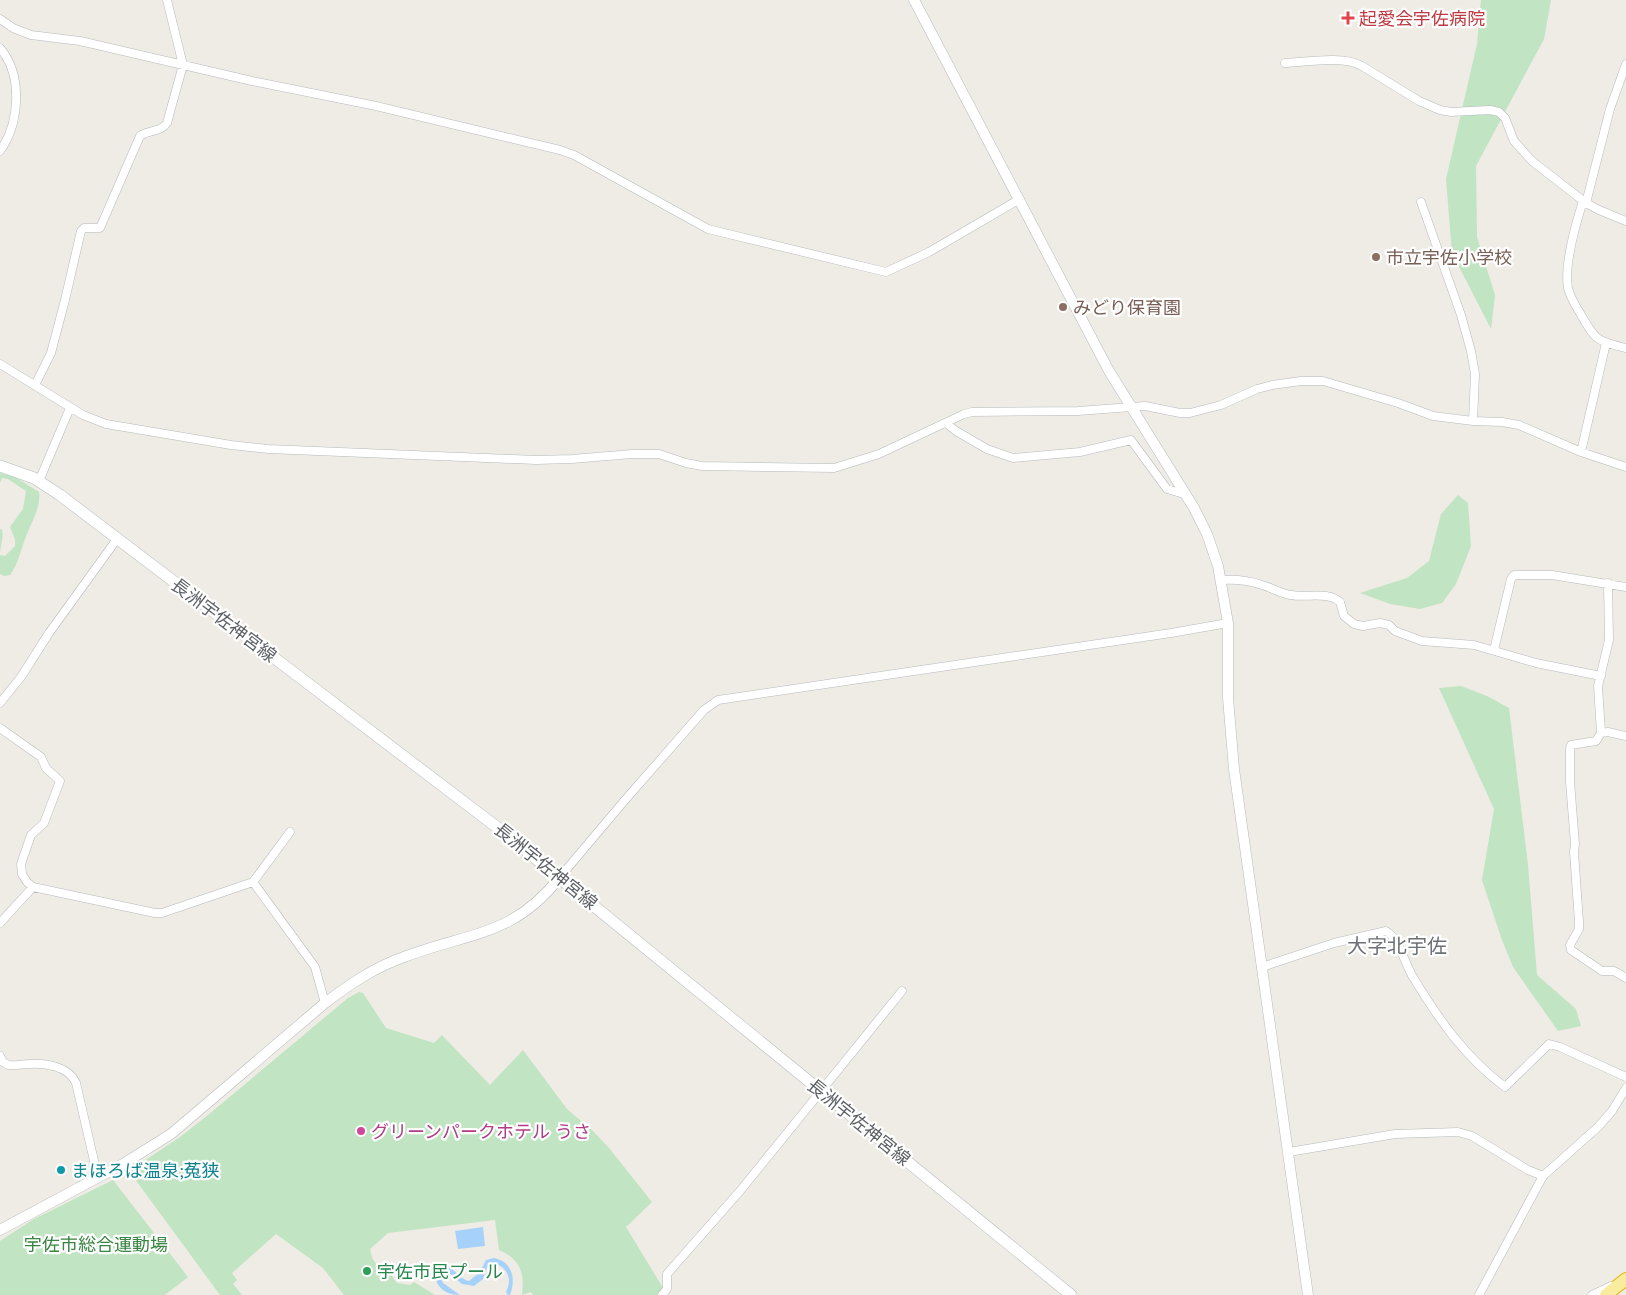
<svg xmlns="http://www.w3.org/2000/svg" width="1626" height="1295" font-family="'PT Sans','Noto Sans JP',sans-serif">
<rect width="100%" height="100%" fill="#eeece4"/>
<path fill="#c1e4c3" d="M1481,0H1551L1544,39L1476,166L1477,237L1495,295L1491,329L1452,253L1446,179L1477,44Z
M0,473L15,477L39,492C41,507 32,521 27,534C21,548 19,563 10,575L4,576L0,574V529L2,530C4,540 0,545 0,555L5,556L15,546V539L10,527L23,509L26,491L8,479L2,478L0,483Z
M1458,495L1468,503L1471,546L1456,584L1442,603L1420,609L1390,604L1360,593L1407,578L1429,561L1441,514Z
M1461,686L1487,696L1509,708L1528,865L1537,975L1576,1009L1581,1026L1558,1031L1513,967L1502,940L1482,880L1494,809L1439,688Z
M359,992L363,993L386,1028L434,1043L442,1035L490,1085L523,1050L567,1109L594,1132L609,1148L652,1202L626,1227L663,1288L658,1295H533L531,1292L522,1295C525,1273 520,1259 499,1250L495,1220L388,1233L370,1249L372,1258L381,1271L385,1267L397,1283L410,1285L414,1282L435,1295H344L323,1268L276,1234L232,1273L237,1280L233,1284L242,1295H220L129,1171L180,1137L208,1115L348,998Z
M113,1180L188,1277L165,1295H0V1241L34,1219Z"/>
<path fill="#a6d1fb" d="M483,1227L485,1246L458,1249L455,1231Z
M494,1258C513,1262 516,1279 510,1295H508L506,1292C508,1288 509,1284 509,1280C508,1270 498,1260 488,1265L483,1279L474,1286L462,1284L449,1273L443,1275L441,1279L443,1283L460,1295C451,1295 442,1292 437,1283C436,1279 436,1275 440,1271C451,1260 459,1280 469,1281L480,1272L486,1260Z"/>
<g fill="none" stroke-linecap="round" stroke-linejoin="round">
<defs>
<path id="minor" d="M0,19L13,28L31,35L80,41L252,81L376,106L560,150L574,155L708,229L886,272L929,252L1020,199
M0,48C23,75 20,123 0,151
M1285,63C1307,62 1343,55 1362,66L1419,101L1440,110L1451,112L1490,110L1499,112L1505,118L1514,141L1532,161L1586,203L1599,210L1626,221
M1583,201C1576,223 1564,265 1568,288C1570,297 1575,305 1580,313C1595,339 1595,341 1626,348
M1421,202L1461,315L1471,351L1475,374L1473,421
M1586,203L1610,109L1626,64
M0,364L83,415L106,424L130,428L231,445L268,449L536,460L572,459L632,454H659L686,463L702,466L834,468L879,454L964,414L972,412L1078,411L1145,406L1180,413H1190L1221,405L1257,389L1272,385L1301,381H1323L1398,403L1433,416L1473,421L1502,422L1519,425L1581,452L1626,467
M35,385L51,353L65,300L81,231L84,228H100L140,136C149,129 160,133 167,123L183,65L167,0
M946,423L956,431L987,449L1013,458L1080,452L1131,440L1167,489L1184,494
M1581,452L1606,343
M39,481L70,408
M1221,580C1235,579 1248,580 1262,585C1272,588 1282,594 1291,595C1306,598 1328,591 1340,602L1344,616L1354,624L1363,626L1380,623L1389,625L1395,631L1422,641L1474,645L1536,663L1601,676
M1608,583L1609,640L1598,686L1601,733L1596,741L1571,745L1570,749V782L1575,844L1574,852L1579,922V929L1570,945L1571,950L1602,971H1614L1626,978
M1494,650L1511,579L1514,575H1552L1626,587
M0,703L21,677L49,633L117,539
M0,728L41,757L46,768L60,781L44,823L31,835L21,864L22,874L27,882L33,887L155,913H162L253,882L290,832
M1601,733L1608,732L1626,736
M560,877L625,800L704,710L718,700L1171,633L1228,623
M253,882L315,967L325,1003
M0,923L33,887
M1262,967L1334,943L1386,931C1398,937 1406,966 1413,977C1439,1020 1465,1057 1505,1087L1549,1044L1560,1047L1626,1077
M0,1056L3,1062L8,1065C16,1066 22,1064 29,1064C45,1063 69,1066 76,1083L98,1178
M1289,1152L1395,1134L1458,1132L1472,1136L1528,1170L1543,1176
M662,1295L667,1289V1274L740,1191L902,991
M1479,1295L1543,1176L1598,1127L1612,1111L1626,1088
M1592,1295L1611,1286"/>
<path id="tertiary" d="M914,0L1109,371L1194,508L1207,534L1218,566L1228,623V698L1234,769L1308,1295
M0,1230L123,1164L171,1134L325,1003C350,984 375,967 404,957C469,932 513,937 560,877"/>
<path id="secondary" d="M0,466L34,478L60,495L502,831L1071,1295"/>
<path id="trunk" d="M1606,1295L1626,1279"/>
</defs>
<use href="#minor" stroke="#b6b9bd" stroke-width="9"/>
<use href="#tertiary" stroke="#b6b9bd" stroke-width="11"/>
<use href="#secondary" stroke="#b7babf" stroke-width="12"/>
<use href="#trunk" stroke="#e7af0a" stroke-width="14"/>
<use href="#minor" stroke="#fff" stroke-width="8"/>
<use href="#tertiary" stroke="#fff" stroke-width="10"/>
<use href="#secondary" stroke="#fff" stroke-width="11"/>
<use href="#trunk" stroke="#faec9e" stroke-width="12"/>
</g>
<path fill="#e0444e" stroke="#fff" stroke-width="2" d="M1345.5 10.5h5v5h5v5h-5v5h-5v-5h-5v-5h5z"/>
<g fill="#8d6e63" stroke="#fff" stroke-width="2">
<circle cx="1376" cy="257" r="5"/>
<circle cx="1063" cy="307" r="5"/>
</g>
<circle fill="#d1479c" stroke="#fff" stroke-width="2" cx="361" cy="1131" r="5"/>
<circle fill="#0f9aa8" stroke="#fff" stroke-width="2" cx="61" cy="1170" r="5"/>
<circle fill="#2e9e5b" stroke="#fff" stroke-width="2" cx="367" cy="1271" r="5"/>
<g text-anchor="middle" dominant-baseline="central" stroke-width="4.5" stroke-linejoin="round" paint-order="stroke">
<g font-size="18" fill="#be3a42" stroke="#fff" text-anchor="start">
<text x="1359" y="18">起愛会宇佐病院</text>
</g>
<g font-size="18" fill="#785e54" stroke="#fff" text-anchor="start">
<text x="1386" y="257">市立宇佐小学校</text>
<text x="1073" y="307">みどり保育園</text>
</g>
<g font-size="18" fill="#5c5f64" stroke="#fff">
<text transform="translate(224 620) rotate(37)">長洲宇佐神宮線</text>
<text transform="translate(546 866) rotate(39)">長洲宇佐神宮線</text>
<text transform="translate(859 1122) rotate(39)">長洲宇佐神宮線</text>
</g>
<g font-size="18" fill="#b23c85" stroke="#fff" text-anchor="start">
<text x="371" y="1131">グリーンパークホテル うさ</text>
</g>
<g font-size="18" fill="#0d838f" stroke="#fff" text-anchor="start">
<text x="71" y="1170">まほろば温泉;菟狭</text>
</g>
<g font-size="18" fill="#398541" stroke="#fff">
<text x="96" y="1244">宇佐市総合運動場</text>
</g>
<g font-size="18" fill="#27864d" stroke="#fff" text-anchor="start">
<text x="377" y="1271">宇佐市民プール</text>
</g>
<g font-size="20" fill="#6d7176" stroke="#fff">
<text x="1397" y="946">大字北宇佐</text>
</g>
</g>
</svg>
